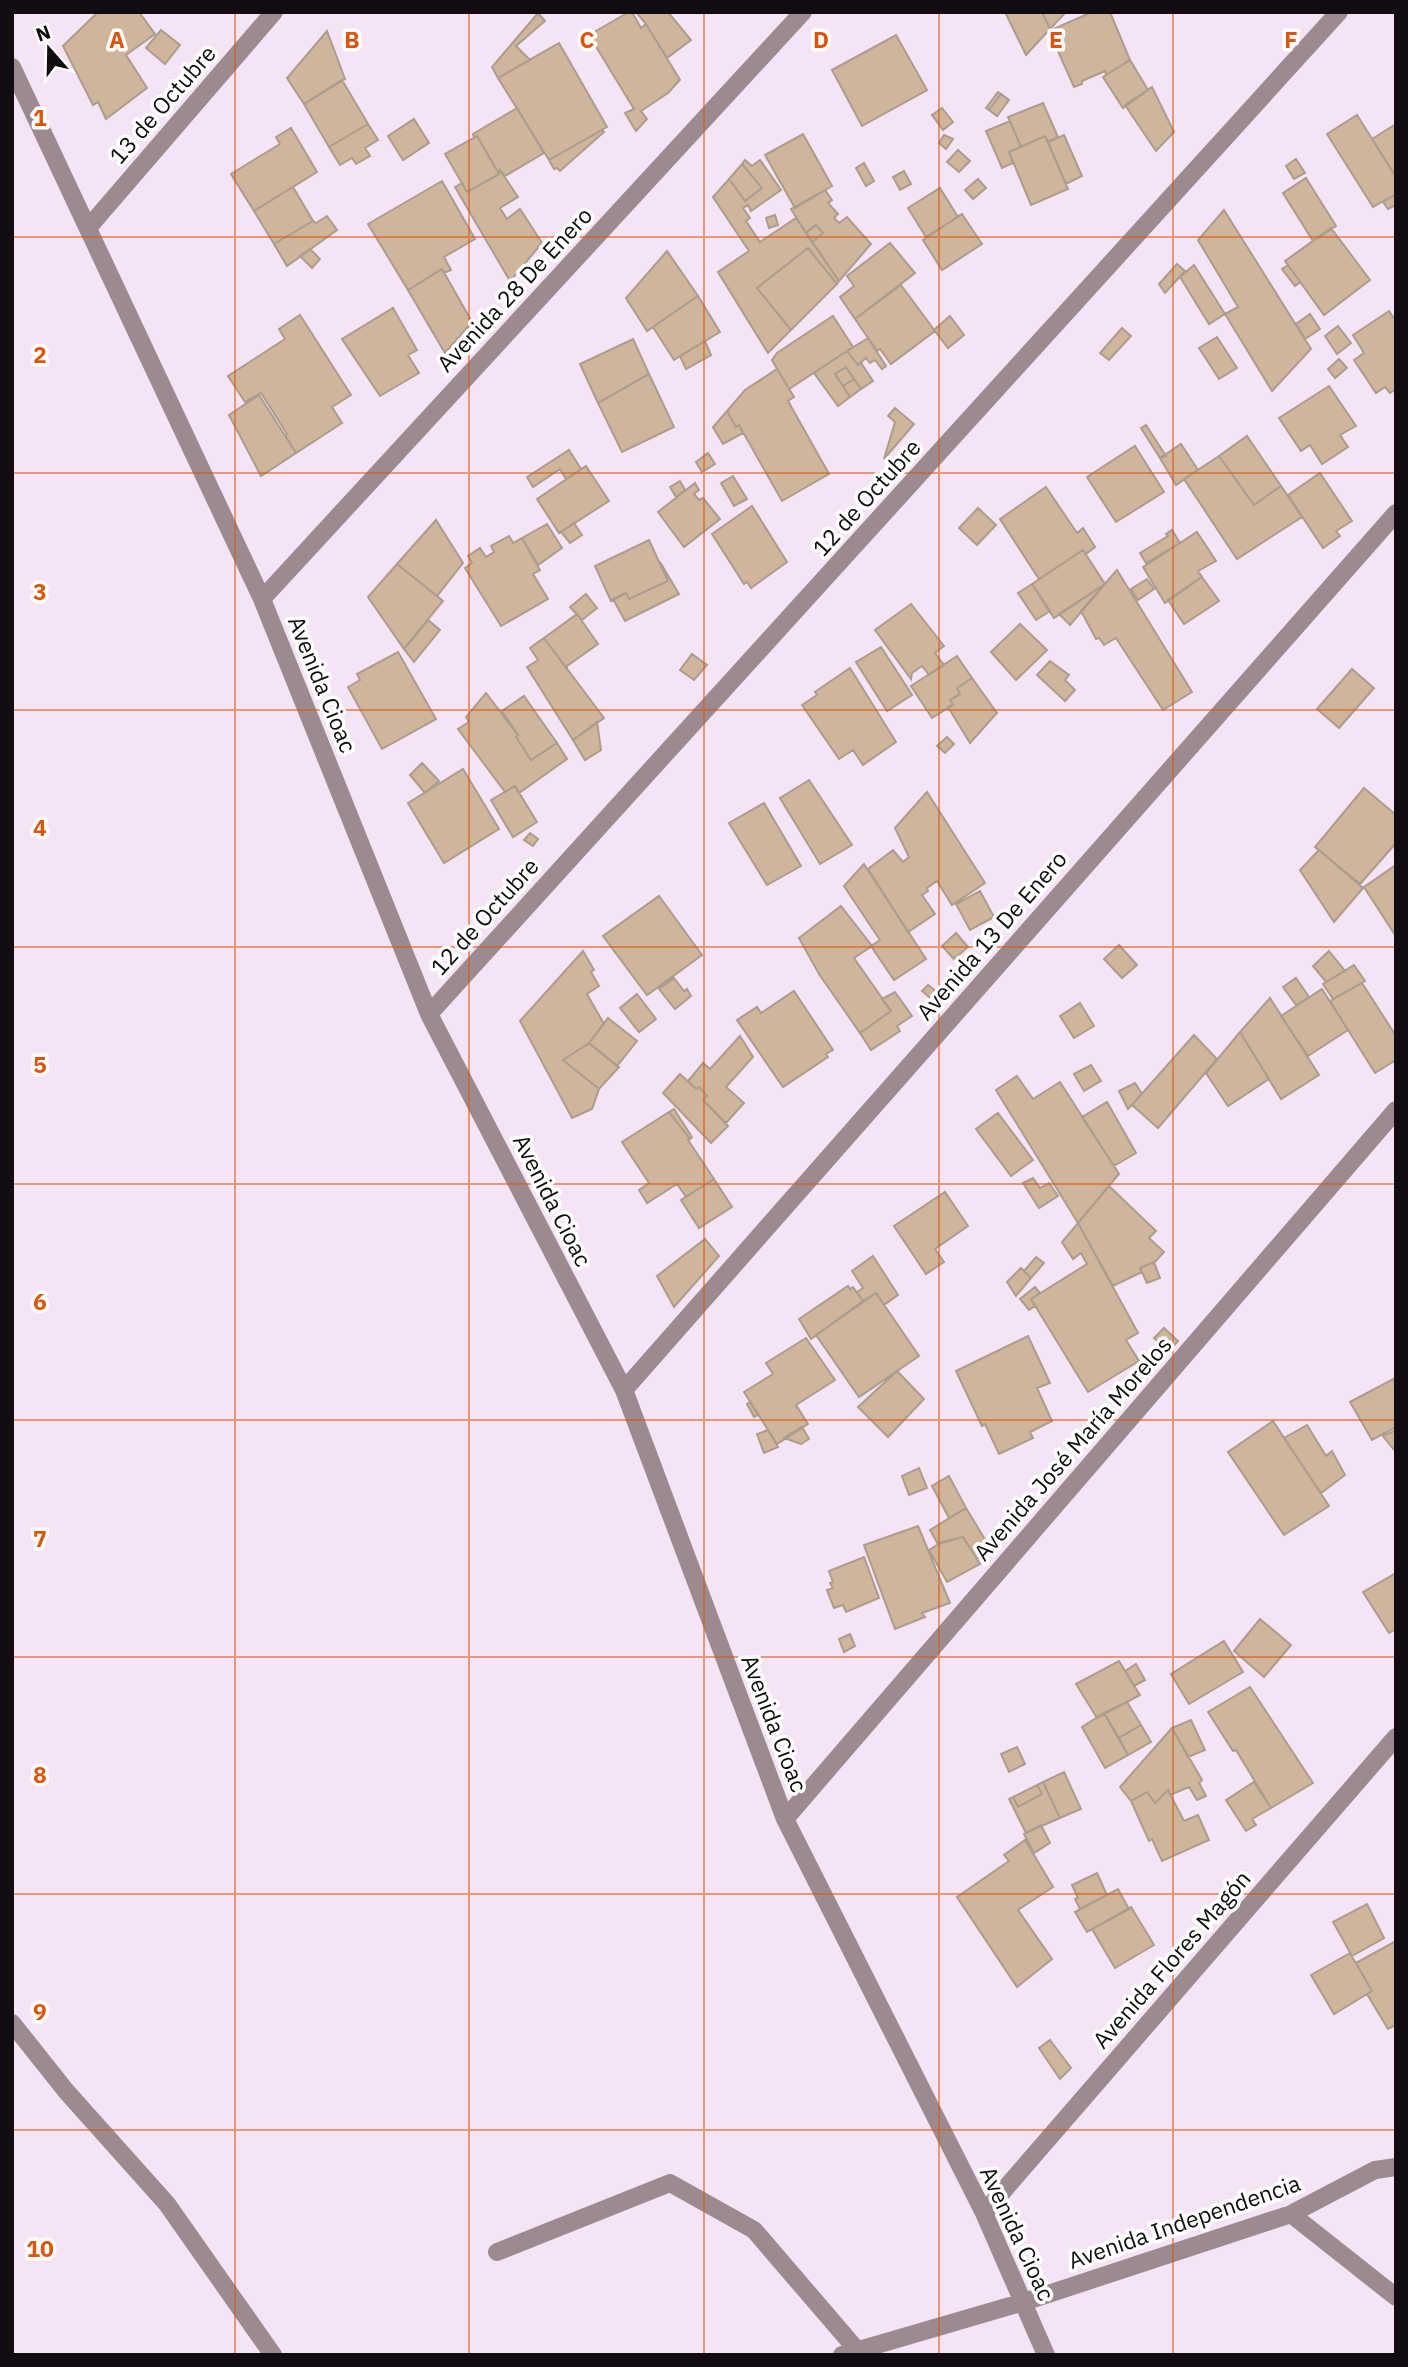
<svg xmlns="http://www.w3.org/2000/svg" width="1408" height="2367" font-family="'IBM Plex Sans',sans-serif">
<rect width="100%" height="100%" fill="#f4e4f5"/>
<path fill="#ceb59b" stroke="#ac9c8d" stroke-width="2" d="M98,12H139L155,34L126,55L147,88L106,119L98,102L93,105L63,46Z
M629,12H632L641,28L646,24L680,80L668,93L641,111L647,119L636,131L625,113L634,109L589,35Z
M636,12H668L691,40L667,58L646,24Z
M1005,12H1042L1050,29L1026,55Z
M1042,12H1066L1050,29Z
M1092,12H1110L1130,60L1106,75L1105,71L1082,81V84L1074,87L1049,31Z
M538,13L545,21L516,46L530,60L498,78L492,67Z
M161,30L180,45L165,64L146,48Z
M327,31L345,79L304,104L287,78Z
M896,35L927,90L862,126L832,70Z
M559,43L607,127L549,160L498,78Z
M1130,60L1148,90L1123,108L1103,77Z
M342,80L368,124L329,147L304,104Z
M1152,87L1174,132L1156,151L1125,105Z
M998,92L1001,94L989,110L986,108Z
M1001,94L1009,100L997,116L989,110Z
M1043,103L1058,137L1048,142L1045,136L1021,147L1008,117Z
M517,108L544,153L505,176L500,170L498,172L477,136L474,138L473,134Z
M942,108L953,122L943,130L932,115Z
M1357,115L1396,177V194L1373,207L1327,134Z
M414,119L429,143L403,160L388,136Z
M1010,121L1021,147L1009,152L1013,163L1002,168L986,131Z
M368,124L378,140L365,148L370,156L356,164L352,158L340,165L329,147Z
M1396,124V177L1372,139Z
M291,128L317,172L254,211L231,174L280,144L276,137Z
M602,130L604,132L560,171L557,168L554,169L549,160Z
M803,134L832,186L795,208L765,155Z
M944,135L953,139L946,149L939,143Z
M1064,135L1082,176L1066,184L1048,142Z
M477,136L499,174L467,192L445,154Z
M1045,136L1068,189L1031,205L1009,152Z
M958,150L970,161L959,172L947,162Z
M1296,159L1305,173L1294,179L1286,166Z
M745,160L752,166L760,160L781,190L751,211L748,205L743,208L750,218L746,221L760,242L796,218L839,281L837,284L808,248L757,288L791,330L768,353L718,272L749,251L713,197L729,179L745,201L762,188L742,164Z
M864,163L874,181L866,186L856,168Z
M742,164L762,188L745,201L729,179Z
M500,170L518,197L500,208L507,219L520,209L542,243L510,281L455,187L462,183L467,192L499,174Z
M904,171L911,184L900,190L893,177Z
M1306,178L1336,226L1313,241L1283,193Z
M978,179L986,188L973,199L965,190Z
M442,181L475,239L444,257L451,270L444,273L442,269L408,290L368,224Z
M293,187L313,221L274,244L254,211Z
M940,188L958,217L926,237L908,208Z
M825,190L832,200L828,203L838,214L834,218L839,223L847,217L871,244L839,281L812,242L823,233L816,225L806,233L791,209Z
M1396,194V205L1388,209L1383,202Z
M1224,210L1311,349L1272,391L1225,314L1238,307L1198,240Z
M962,214L982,244L942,270L923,240Z
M775,215L778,225L769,228L766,218Z
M327,216L337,230L287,266L274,244L313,221L316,223Z
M816,225L823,233L812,242L806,233Z
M1331,228L1370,280L1324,315L1285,261Z
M890,243L915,273L855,319L840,297L854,286L847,276Z
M808,248L837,284L791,330L757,288Z
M310,249L320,259L312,268L300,256Z
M667,251L698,296L647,331L626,298Z
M1177,264L1185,271L1165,293L1159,284Z
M1194,265L1225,314L1209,324L1180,277Z
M1288,265L1300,282L1295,286L1282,269Z
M442,269L472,322L445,353L408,290Z
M901,285L935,331L891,364L880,349L877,351L855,319Z
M698,296L720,332L674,360L653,327Z
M393,308L417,350L408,355L419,373L380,396L342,339Z
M1389,311L1396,321V389L1390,393L1385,387L1376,393L1354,360L1364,353L1353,335Z
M1310,314L1320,329L1305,339L1296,324Z
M300,315L351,395L332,407L342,423L296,453L285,435L287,434L261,393L245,402L228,376L285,339L279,329Z
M833,316L853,347L789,389L772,360L777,353Z
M950,316L964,335L948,348L934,330Z
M1338,326L1351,343L1337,354L1325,336Z
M1122,328L1131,336L1109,360L1100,353Z
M1217,337L1237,368L1219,379L1199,348Z
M868,338L886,366L882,369L875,360L870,363L866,358L858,365L847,351Z
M633,339L649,374L598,403L580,364Z
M705,341L711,355L686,369L680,356Z
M847,351L858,365L861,363L873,381L861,389L846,367L835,374L850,397L838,406L814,373Z
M1339,359L1347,368L1335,378L1328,369Z
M846,367L854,379L843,386L835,374Z
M777,369L794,397L788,401L829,474L782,501L739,425L736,427L727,411L745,390Z
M649,374L674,427L622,452L598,403Z
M854,379L861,389L850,397L843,386Z
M1329,386L1356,426L1340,435L1348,447L1322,464L1310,445L1301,451L1279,418Z
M259,395L296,453L261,476L229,415Z
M895,408L914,424L884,459L895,422L888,416Z
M727,411L736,427L739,425L743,433L723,444L713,427Z
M1146,425L1166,456L1160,458L1141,428Z
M1247,436L1281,486L1254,505L1219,456Z
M1181,444L1198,470L1176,485L1160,458Z
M1135,446L1164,492L1116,522L1087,477Z
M569,450L581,469L566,479L560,469L533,487L527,477Z
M708,453L715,464L702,472L696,462Z
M1219,456L1254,505L1281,486L1302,517L1237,559L1184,479Z
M586,466L609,501L559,533L537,499Z
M1320,473L1352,521L1336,531L1340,536L1323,548L1288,495Z
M733,476L747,499L734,506L721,483Z
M680,481L685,490L676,497L670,487Z
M695,483L699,490L694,494L699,500L703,498L720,519L684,547L658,512Z
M1046,487L1077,533L1083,528L1095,547L1086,554L1083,550L1039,579L1000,519Z
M752,506L787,562L751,588L747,582L744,584L712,534Z
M978,508L996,525L977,545L959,528Z
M436,520L463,563L437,596L397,564Z
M574,523L582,535L570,543L561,532Z
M547,524L562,548L538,565L522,538Z
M1172,530L1180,543L1146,563L1140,553L1168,536L1166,534Z
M1197,532L1216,561L1198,571L1202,577L1165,603L1143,567Z
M509,536L513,543L522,538L540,570L533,574L548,599L501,626L465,568L472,563L468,556L480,548L486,557L494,552L491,546Z
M649,540L668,581L629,599L626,593L611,601L595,566Z
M1083,550L1105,584L1054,618L1032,584Z
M660,562L679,594L625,621L613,599L626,593L629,599L668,581Z
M397,564L443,601L404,649L368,597Z
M1117,570L1192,692L1163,710L1116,638L1104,645L1099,638L1096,639L1081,611Z
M1202,577L1219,601L1184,624L1168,600Z
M1147,579L1154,589L1138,600L1131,589Z
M1032,584L1050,611L1036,620L1018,593Z
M1105,584L1070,625L1059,614Z
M586,594L597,608L582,620L570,607Z
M911,604L944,646L935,653L944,665L929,675L922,666L912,673L911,679L875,630Z
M577,614L598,644L567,666V669L544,638Z
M428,620L440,630L414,662L404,649Z
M1020,624L1047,650L1016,680L991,652Z
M544,638L604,718L573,740L527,667L538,660L530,648Z
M881,647L912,695L887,711L856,662Z
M398,652L436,719L382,749L348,687L360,680L357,674Z
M692,654L707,665L694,680L680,670Z
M957,656L972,678L957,688L960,694L950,700L953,705L932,718L911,686Z
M1050,661L1069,675L1065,680L1075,690L1065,701L1037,675Z
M850,668L896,742L863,765L853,750L839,759L802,705L817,695L815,692Z
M1352,669L1374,688L1339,728L1317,709Z
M972,678L997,713L970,743L948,707L953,705L950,700L960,694L957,688Z
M486,693L518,735L516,737L531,760L557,743L567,759L519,793L515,786L505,792L458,729L469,722L466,717Z
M524,696L557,743L531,760L516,737L518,735L502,711Z
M597,722L601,750L585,760L573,740Z
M947,737L954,744L945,753L937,746Z
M422,763L439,781L425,793L410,775Z
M463,769L499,829L444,863L408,803Z
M809,780L852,845L820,864L780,798Z
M515,786L537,822L513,837L491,800Z
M1364,788L1396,815V843L1360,884L1315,847Z
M927,792L985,883L952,905L937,881L927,888L928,891L922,895L935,914L908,932L868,869L893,850L903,862L909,857L895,828Z
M764,803L801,866L767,885L729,823Z
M530,833L538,839L533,846L524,840Z
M1319,850L1363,888L1334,922L1300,870Z
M864,864L926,959L894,980L871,946L880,940L844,886Z
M1396,865V934L1395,935L1364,887Z
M980,891L994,917L970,930L956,904Z
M659,896L702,955L647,995L603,936Z
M841,906L872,946L854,958L891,1011L860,1033L819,974L799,938Z
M956,933L968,947L954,959L942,946Z
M1119,945L1137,965L1122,978L1104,959Z
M583,951L594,970L591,972L599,986L587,994L604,1024L589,1043L563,1060L599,1089L592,1109L572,1118L520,1021Z
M1329,951L1345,971L1326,982L1313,966Z
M1354,965L1365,981L1333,999L1323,984Z
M674,978L684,991L687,989L691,996L675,1009L659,989Z
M1296,978L1309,997L1296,1005L1283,987Z
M1362,983L1396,1036V1060L1375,1073L1330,1001Z
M928,985L941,995L935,1002L922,991Z
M1322,989L1348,1030L1308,1056L1281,1016Z
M794,991L833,1050L826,1054L828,1057L783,1087L737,1020L757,1007L761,1013Z
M895,992L912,1016L897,1026L900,1031L871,1050L860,1033L891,1011L882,999Z
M637,994L656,1019L639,1032L620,1008Z
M1270,998L1319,1075L1281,1099L1240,1032Z
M1080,1003L1094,1026L1074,1038L1060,1016Z
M608,1018L637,1041L617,1066L589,1043Z
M1240,1032L1269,1079L1228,1106L1206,1073Z
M1194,1035L1217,1059L1158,1128L1132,1105Z
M740,1036L753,1057L726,1087L744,1103L726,1123L703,1100L707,1096L699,1087L696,1089L688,1081L703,1063L710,1069Z
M589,1043L619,1067L599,1089L563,1060Z
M1091,1065L1101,1081L1084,1091L1074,1074Z
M680,1074L696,1089L699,1087L707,1096L703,1100L728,1126L711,1143L663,1093Z
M1017,1076L1033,1099L1060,1082L1119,1174L1078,1223L996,1090Z
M1135,1083L1142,1094L1128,1109L1119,1091Z
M1107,1102L1136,1153L1114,1166L1082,1117Z
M674,1109L692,1137L690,1139L669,1112Z
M669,1112L690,1139L688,1140L714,1179L686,1197L677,1184L647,1203L639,1190L649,1183L622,1142Z
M998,1113L1033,1160L1011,1176L976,1129Z
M1033,1178L1040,1188L1049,1183L1058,1196L1039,1208L1023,1183Z
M714,1179L732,1207L699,1228L681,1200Z
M1109,1186L1156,1231L1149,1238L1164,1252L1154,1263V1262L1140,1268L1142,1272L1113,1286L1078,1223Z
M945,1192L968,1226L935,1249L944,1262L926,1274L894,1226Z
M1078,1223L1138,1333L1126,1340L1139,1361L1088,1392L1031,1299L1087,1264L1081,1253L1073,1259L1062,1242Z
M705,1239L719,1256L674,1307L657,1276Z
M873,1256L898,1295L884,1305L876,1293L863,1301L857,1292L863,1288L852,1271Z
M1036,1257L1044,1263L1031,1278L1024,1271Z
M1154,1262L1160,1278L1147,1283L1140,1268Z
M1021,1268L1031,1278L1016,1296L1007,1282Z
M848,1286L850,1289L853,1287L863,1301L811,1339L799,1319Z
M1035,1287L1040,1293L1031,1299L1035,1306L1029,1310L1020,1299Z
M876,1293L919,1356L859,1397L816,1335Z
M1164,1328L1178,1341L1168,1352L1154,1338Z
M1028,1336L1050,1383L1037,1388L1052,1421L1030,1432L1033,1438L999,1454L985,1424L982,1426L956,1371Z
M806,1338L835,1380L796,1405L808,1424L777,1444L744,1392L773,1374L766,1363Z
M897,1371L924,1399L888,1437L858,1407Z
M1393,1379L1396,1385V1427L1372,1440L1350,1402Z
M750,1402L758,1415L754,1417L747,1404Z
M1273,1421L1329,1506L1284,1535L1228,1452Z
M1307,1425L1326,1456L1332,1451L1345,1475L1321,1493L1284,1438Z
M802,1427L809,1439L801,1444L784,1438Z
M768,1430L778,1447L764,1453L757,1434Z
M1396,1430V1451H1395L1383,1436Z
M919,1468L927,1488L909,1495L902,1476Z
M949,1476L966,1508L949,1518L932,1486Z
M966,1508L992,1551L977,1559L963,1537L938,1544L930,1530Z
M918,1526L950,1603L922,1613L925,1617L895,1629L864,1545Z
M963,1537L980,1564L947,1582L929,1550L942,1542Z
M864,1557L879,1598L846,1612L843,1605L834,1608L827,1590L833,1588L830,1583L833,1582L829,1571Z
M1396,1573V1629L1389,1633L1363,1592Z
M1260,1619L1291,1645L1264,1677L1234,1651Z
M850,1634L855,1646L844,1652L839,1639Z
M1224,1641L1243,1672L1189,1704L1171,1674Z
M1119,1661L1140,1695L1097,1718L1076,1684Z
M1136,1664L1145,1680L1134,1686L1125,1671Z
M1250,1687L1313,1783L1271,1808L1236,1750L1233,1751L1208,1712Z
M1127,1702L1141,1725L1119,1738L1104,1713Z
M1104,1713L1128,1755L1105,1768L1082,1727Z
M1191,1720L1205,1750L1188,1757L1172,1728Z
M1141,1725L1151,1742L1128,1755L1119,1738Z
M1172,1728L1202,1780L1199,1783L1206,1796L1197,1800L1189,1787L1170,1795L1168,1790L1155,1803L1147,1792L1131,1801L1120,1787Z
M1017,1747L1025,1764L1009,1772L1001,1754Z
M1064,1772L1081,1809L1060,1818L1043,1782Z
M1043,1782L1060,1818L1026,1833L1009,1799L1013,1797L1018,1807L1042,1794L1037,1785Z
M1254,1782L1271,1808L1252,1819L1256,1825L1246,1831L1226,1800Z
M1037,1785L1042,1794L1018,1807L1013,1797Z
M1168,1790L1184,1821L1198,1815L1209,1840L1162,1861L1152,1839L1149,1841L1131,1801L1147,1792L1155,1803Z
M1041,1825L1050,1843L1034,1853L1024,1834Z
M1025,1840L1053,1887L1018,1910L1052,1959L1017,1987L957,1897L1009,1861L1004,1855Z
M1097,1873L1107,1895L1080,1909L1075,1899L1078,1898L1072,1885Z
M1118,1889L1129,1909L1087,1932L1075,1912Z
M1367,1904L1384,1938L1352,1956L1333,1922Z
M1131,1907L1154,1945L1115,1968L1092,1929Z
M1396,1941V2025L1388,2029L1367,1994L1372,1991L1356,1963Z
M1350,1953L1372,1991L1334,2014L1311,1975Z
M1050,2040L1071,2068L1060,2079L1039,2048Z"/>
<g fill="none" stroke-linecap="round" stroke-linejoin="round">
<path stroke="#9b8b8f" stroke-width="18" d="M12,67L262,599L429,1014L624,1390L785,1819L984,2213L1046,2355
M88,228L274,12
M262,599L803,12
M429,1014L1339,12
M624,1390L1396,513
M785,1819L1396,1110
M12,2023L66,2091L167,2204L273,2355
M984,2213L1396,1737
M1291,2214L1396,2297
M497,2252L670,2183L754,2230L857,2350
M842,2355L1024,2302L1291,2214L1375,2170L1396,2167"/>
</g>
<path fill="none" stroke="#dd550c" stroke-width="2" stroke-opacity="0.55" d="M235,12V2355M469,12V2355M704,12V2355M939,12V2355M1173,12V2355M12,237H1396M12,473H1396M12,710H1396M12,947H1396M12,1184H1396M12,1420H1396M12,1657H1396M12,1894H1396M12,2130H1396"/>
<g text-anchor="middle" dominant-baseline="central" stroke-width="7" stroke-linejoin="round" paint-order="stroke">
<g font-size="23" fill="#110c11" stroke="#fff">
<text transform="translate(162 104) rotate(-49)">13 de Octubre</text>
<text transform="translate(514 289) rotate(-47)">Avenida 28 De Enero</text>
<text transform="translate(866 497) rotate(-48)">12 de Octubre</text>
<text transform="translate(323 684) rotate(68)">Avenida Cioac</text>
<text transform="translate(484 916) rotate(-48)">12 de Octubre</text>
<text transform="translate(991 935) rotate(-49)">Avenida 13 De Enero</text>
<text transform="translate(553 1200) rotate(63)">Avenida Cioac</text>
<text transform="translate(1072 1448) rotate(-49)">Avenida José María Morelos</text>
<text transform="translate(775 1723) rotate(69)">Avenida Cioac</text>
<text transform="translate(1171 1959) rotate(-49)">Avenida Flores Magón</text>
<text transform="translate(1184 2221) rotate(-19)">Avenida Independencia</text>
<text transform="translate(1018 2233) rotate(65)">Avenida Cioac</text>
</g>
</g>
<g font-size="23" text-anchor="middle" font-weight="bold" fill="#dd550c" stroke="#fff" stroke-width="7" stroke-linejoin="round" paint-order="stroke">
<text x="117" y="48">A</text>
<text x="352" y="48">B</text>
<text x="587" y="48">C</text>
<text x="821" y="48">D</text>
<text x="1056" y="48">E</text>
<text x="1291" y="48">F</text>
<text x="40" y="126">1</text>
<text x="40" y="363">2</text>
<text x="40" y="600">3</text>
<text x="40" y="836">4</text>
<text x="40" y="1073">5</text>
<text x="40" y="1310">6</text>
<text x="40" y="1547">7</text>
<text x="40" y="1783">8</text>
<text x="40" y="2020">9</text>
<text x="40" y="2257">10</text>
</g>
<rect width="1408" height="2367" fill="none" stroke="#110c11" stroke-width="28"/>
<g transform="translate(49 49) rotate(340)" stroke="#ffffff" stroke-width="5" paint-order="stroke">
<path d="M0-5L12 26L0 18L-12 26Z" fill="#110c11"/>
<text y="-10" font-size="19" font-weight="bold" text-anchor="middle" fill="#110c11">N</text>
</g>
</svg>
